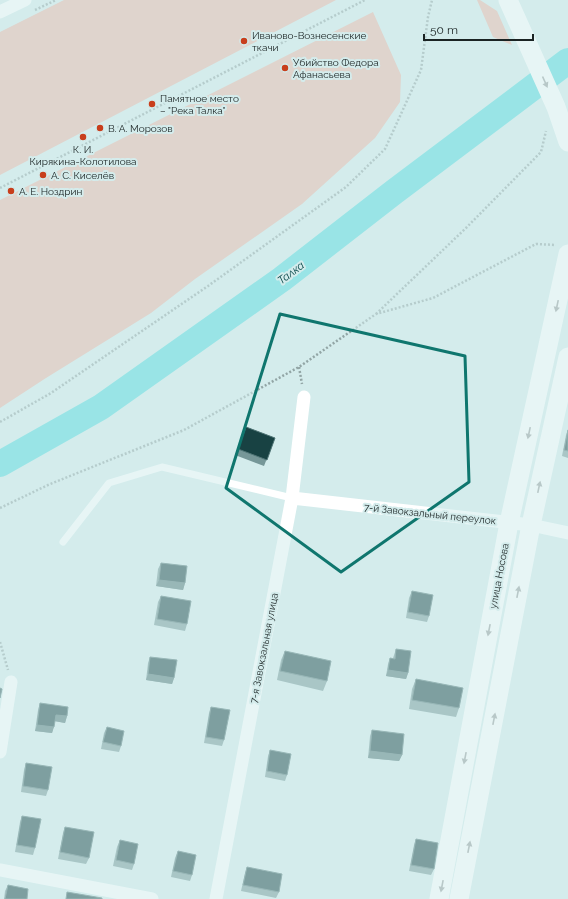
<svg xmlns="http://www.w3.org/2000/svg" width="568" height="899" font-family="Raleway,sans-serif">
<rect width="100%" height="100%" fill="#d4ecec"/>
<path fill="#eeb5a6" d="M64,0H336L0,175V32Z
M477,0H480L497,11L512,45L493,37Z
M373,12L401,75L400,102L375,138L302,204L195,279L151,313L46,378L0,408V200Z"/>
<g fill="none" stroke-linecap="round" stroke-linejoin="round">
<path stroke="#53dadd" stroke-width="26" d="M0,464L101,407L282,279L394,192L568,61"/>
<path stroke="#92a5a5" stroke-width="2.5" stroke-dasharray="2 2" stroke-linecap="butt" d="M35,10L56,0
M0,188L365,0
M376,314L466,228L541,152L546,131
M299,367L302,384
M0,422L51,393L208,286L346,187L385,149L421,70L428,17L432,0
M0,508L48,485L184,430L299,367L376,314L433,298L536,244L556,245
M0,642L8,670"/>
<path stroke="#fff" stroke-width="7" d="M63,542L109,483L162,467L292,498"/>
<path stroke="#fff" stroke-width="13" d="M0,12L25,0
M292,498L531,525L568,533
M0,752L11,682
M0,870L152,899
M216,899L292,498L304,397"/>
<path stroke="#fff" stroke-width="19" d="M508,0L556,107L568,142
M439,899L509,523L568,254
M459,899L531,525L568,357"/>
</g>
<path fill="#769798" d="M246,427L275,438L264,466L235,455Z
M568,429V458L562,456L566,435Z
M161,563L185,583L183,590L156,586L158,569Z
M412,591L429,616L427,622L406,618L409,598Z
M161,596L187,624L185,631L154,625L158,602Z
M396,649L408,673L406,679L386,676L388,664L390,658H393Z
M285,651L327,681L323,691L277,680L281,660Z
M150,657L174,678L172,684L146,680L148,663Z
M416,679L459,708L456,717L409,709L412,689Z
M40,703L67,716L65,723L55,721L52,733L35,731L38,710Z
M211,707L224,740L222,746L204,743L209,713Z
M107,727L121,746L119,752L101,749L104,733Z
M372,730L402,755L399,761L368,758L370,736Z
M270,750L287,775L285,781L265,777L268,756Z
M26,763L48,790L46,796L21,792L24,770Z
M22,816L35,848L33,855L15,852L20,822Z
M65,827L89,858L86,864L58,859L63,833Z
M416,839L434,869L431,875L409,871L414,845Z
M120,840L134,864L132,870L113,866L117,847Z
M178,851L192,875L190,881L171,877L175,858Z
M247,867L279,892L276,898L241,891L245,873Z
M8,885L27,899H4L5,891Z"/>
<path fill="#507576" d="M159,580L185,583L183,590L156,586Z
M388,670L408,673L406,679L386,676Z
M148,674L174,678L172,684L146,680Z
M56,715L67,716L65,723L54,721Z
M37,725L54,727L52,733L35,731Z
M370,751L402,755L399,761L368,758Z"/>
<path fill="#184243" stroke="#507576" d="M246,427L275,438L267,460L238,449Z
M568,430V451L564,450Z
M161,563L187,566L185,583L159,580Z
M412,591L433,595L429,616L408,612Z
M161,596L191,601L187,624L157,619Z
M396,649L411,651L408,673L388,670L390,658L395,659Z
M285,651L331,661L327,681L280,671Z
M150,657L177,660L174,678L148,674Z
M416,679L463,688L459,708L412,700Z
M0,688L2,689L0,698Z
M40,703L68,707L67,716L56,715L54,727L37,725Z
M211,707L230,710L224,740L206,737Z
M107,727L124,731L121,746L103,742Z
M372,730L404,734L402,755L370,751Z
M270,750L291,754L287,775L267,771Z
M26,763L52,767L48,790L23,786Z
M22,816L41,819L35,848L17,845Z
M65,827L94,832L89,858L60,852Z
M416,839L438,843L434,869L411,865Z
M120,840L138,844L134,864L116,860Z
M178,851L196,855L192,875L173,871Z
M247,867L282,874L279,892L243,885Z
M8,885L28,889L27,899H5Z
M67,892L102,898V899H66Z"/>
<defs><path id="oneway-solid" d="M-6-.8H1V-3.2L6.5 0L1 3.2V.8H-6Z"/></defs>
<g fill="#989c9c">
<use href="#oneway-solid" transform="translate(545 82) rotate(66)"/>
<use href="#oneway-solid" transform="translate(557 306) rotate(102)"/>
<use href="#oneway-solid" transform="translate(529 433) rotate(102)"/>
<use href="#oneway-solid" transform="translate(539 487) rotate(-78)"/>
<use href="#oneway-solid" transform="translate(518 592) rotate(-79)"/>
<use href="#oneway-solid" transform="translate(489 630) rotate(101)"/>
<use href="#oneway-solid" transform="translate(494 719) rotate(-79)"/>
<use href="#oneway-solid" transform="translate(465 758) rotate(101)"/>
<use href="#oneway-solid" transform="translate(469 847) rotate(-79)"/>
<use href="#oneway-solid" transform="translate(442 886) rotate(101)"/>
</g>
<path d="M0 0H568V899H0ZM280,314L465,356L469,482L341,572L226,488Z" fill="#d4ecec" fill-opacity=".55" fill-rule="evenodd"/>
<path fill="none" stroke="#0f766e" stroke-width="3" stroke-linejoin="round" d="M280,314L465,356L469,482L341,572L226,488Z"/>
<g fill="#c83e1c" stroke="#d4ecec" stroke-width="1.5">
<circle cx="244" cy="41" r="4"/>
<circle cx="285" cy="68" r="4"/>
<circle cx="152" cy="104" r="4"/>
<circle cx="100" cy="128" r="4"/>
<circle cx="83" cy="137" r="4"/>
<circle cx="43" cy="175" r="4"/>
<circle cx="11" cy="191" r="4"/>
</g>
<g text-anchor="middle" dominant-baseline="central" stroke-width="4" stroke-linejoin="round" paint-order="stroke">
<g font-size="10" fill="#1a2323" stroke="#d4ecec" text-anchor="start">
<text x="252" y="35">Иваново-Вознесенские<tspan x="252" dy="12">ткачи</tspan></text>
<text x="293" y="62">Убийство Федора<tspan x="293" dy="12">Афанасьева</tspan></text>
<text x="160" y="98">Памятное место<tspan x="160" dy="12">– "Река Талка"</tspan></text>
<text x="108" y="128">В. А. Морозов</text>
<text x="83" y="149" text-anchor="middle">К. И.<tspan x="83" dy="12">Кирякина-Колотилова</tspan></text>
<text x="51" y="175">А. С. Киселёв</text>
<text x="19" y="191">А. Е. Ноздрин</text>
</g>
<g font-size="10" fill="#1a2323" stroke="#d4ecec">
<text transform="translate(430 514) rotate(6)">7-й Завокзальный переулок</text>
<text transform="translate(499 576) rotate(-79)">улица Носова</text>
<text transform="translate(264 648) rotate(-79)">7-я Завокзальная улица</text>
</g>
<g font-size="11" font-style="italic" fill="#034345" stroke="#d4ecec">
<text transform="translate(291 273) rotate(-37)">Талка</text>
</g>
</g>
<path d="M424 34v6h109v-6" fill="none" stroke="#1a2323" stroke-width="2"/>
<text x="430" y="34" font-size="12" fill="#1a2323" stroke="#d4ecec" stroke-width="3" paint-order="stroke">50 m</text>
</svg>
